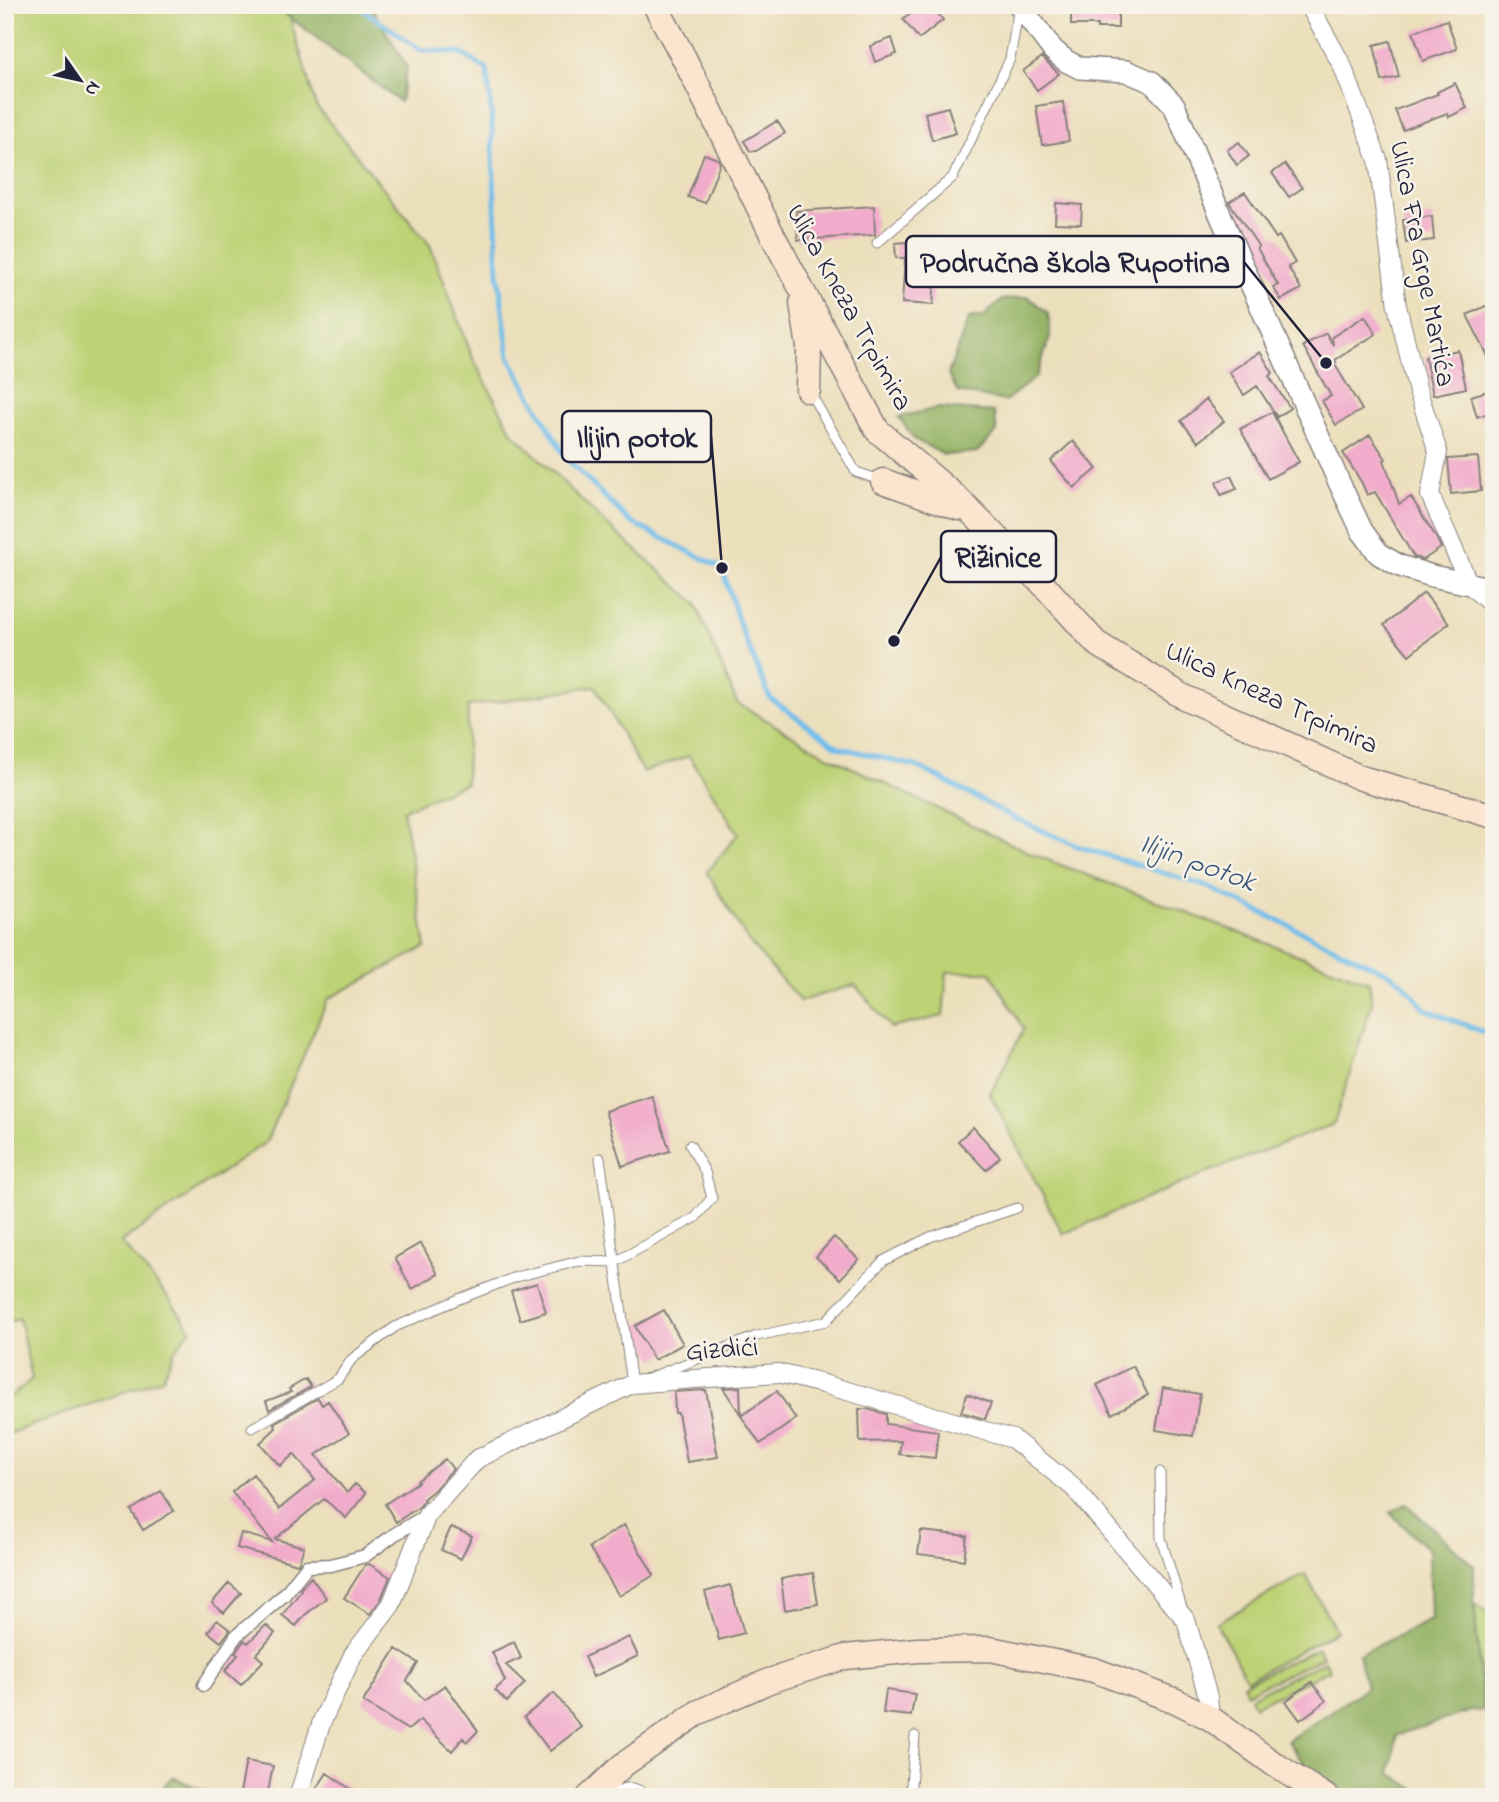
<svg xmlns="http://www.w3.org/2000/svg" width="1499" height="1802" font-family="'Indie Flower',sans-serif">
<rect width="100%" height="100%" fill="#f7f3e8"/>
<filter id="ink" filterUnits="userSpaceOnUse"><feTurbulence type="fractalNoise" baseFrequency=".0143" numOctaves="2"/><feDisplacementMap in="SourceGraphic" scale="14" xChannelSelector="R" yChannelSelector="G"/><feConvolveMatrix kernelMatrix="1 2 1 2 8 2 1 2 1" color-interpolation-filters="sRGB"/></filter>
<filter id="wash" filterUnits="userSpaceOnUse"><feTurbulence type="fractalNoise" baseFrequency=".00686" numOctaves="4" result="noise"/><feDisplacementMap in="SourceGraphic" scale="28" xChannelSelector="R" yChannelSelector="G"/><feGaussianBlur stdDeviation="1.57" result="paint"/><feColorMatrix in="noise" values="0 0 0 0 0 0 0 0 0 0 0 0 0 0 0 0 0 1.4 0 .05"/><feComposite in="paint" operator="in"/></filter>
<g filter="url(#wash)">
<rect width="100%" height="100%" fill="#ecdfbc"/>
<path fill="#bdd175" stroke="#707a58" stroke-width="2" d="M5,5H274L290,18L316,106L430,245L472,356L512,432L602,520L695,602L737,703L828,756L1032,854L1369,982L1372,1003L1334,1124L1211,1171L1063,1234L990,1094L1024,1029L990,972H947L943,1016L891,1028L855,985L800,1001L748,941L707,872L738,834L689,756L643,772L595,686L468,706L466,783L403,810L426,947L328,999L266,1142L121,1242L167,1296L191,1329L174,1351L163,1378L5,1435V1401L32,1379L19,1318L5,1324Z
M1305,1574L1336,1631L1247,1680L1216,1623Z
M1474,1602L1494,1619V1724L1483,1710Z
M1318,1648L1323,1657L1247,1693L1243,1684Z
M1325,1661L1329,1670L1254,1706L1250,1697Z"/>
<path fill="#96b366" stroke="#5c6a50" stroke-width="2" d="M274,5H370L407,67L400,102Z
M1028,297L1048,313L1050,337L1036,377L1005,401L958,392L948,374L969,318L984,316L1002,300Z
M938,408L994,412L997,432L977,452L944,455L914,439L899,417Z
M1406,1504L1474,1566V1602L1483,1710L1471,1711L1397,1735L1390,1773L1428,1797H1354L1309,1770L1287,1741L1366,1688L1359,1654L1431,1620L1429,1550L1390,1513Z
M173,1777L218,1797H152Z"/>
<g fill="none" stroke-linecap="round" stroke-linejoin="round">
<path stroke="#70bdea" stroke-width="5" d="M356,5L421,50L460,53L487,69L491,108L498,272L509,357L566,458L630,522L722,568L741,629L770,698L838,747L919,767L1018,820L1080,847L1206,886L1390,974L1403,983L1425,1009L1483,1032H1494"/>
</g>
<g id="blocks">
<path fill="#f1accb" d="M921,5H931L943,20L919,39L903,19Z
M1071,5H1118V28H1097V25H1071Z
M1447,20L1457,49L1423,61L1413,32Z
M892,38L897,54L875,62L870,46Z
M1390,41L1399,77L1382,81L1374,45Z
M1042,57L1059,74L1037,90L1023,71Z
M1455,83L1467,108L1449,117L1447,113L1403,130L1395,110L1438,94L1437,92Z
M1063,102L1069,141L1042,145L1036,106Z
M948,107L956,133L932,140L925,113Z
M777,121L785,133L756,151H750L744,141Z
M1239,142L1249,156L1237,165L1227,150Z
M704,154L718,159L720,163L705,203L688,197Z
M1285,164L1302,188L1289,197L1272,173Z
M1245,192L1276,238L1279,236L1295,263L1288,267L1301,289L1281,300L1273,287L1278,285L1257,248L1259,247L1229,202Z
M1056,203L1082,205L1081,224L1055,223Z
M874,206L875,235L798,240L796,211Z
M1432,216L1434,240L1406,243L1403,220Z
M921,241L923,277L935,278L933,305L902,303L905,258H896L895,243Z
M1494,302V368L1467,315Z
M1365,316L1376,334L1335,360L1336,362L1334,363L1362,410L1336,425L1322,401L1331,396L1303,346L1326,333L1333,345L1332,337Z
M1458,350L1466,388L1433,395L1425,357Z
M1260,352L1273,373L1269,376L1290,408L1277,417L1257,386L1244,395L1229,372Z
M1494,389V411L1477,417L1471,396Z
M1206,399L1224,421L1198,442L1181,421Z
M1272,412L1299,462L1268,479L1240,429Z
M1370,435L1386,459L1384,460L1399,504L1411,497L1436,537L1441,548L1423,560L1414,557L1375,492L1367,495L1362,483L1343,453Z
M1073,441L1097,469L1074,488L1051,461Z
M1478,457L1481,491L1451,494L1448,459Z
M1231,476L1237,489L1221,495L1216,482Z
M1424,593L1449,623L1409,655L1384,625Z
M652,1096L670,1151L622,1166L605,1111Z
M973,1127L1000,1157L986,1170L958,1141Z
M834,1237L859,1259L840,1279L816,1257Z
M421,1243L438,1274L412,1289L395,1258Z
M537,1283L546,1312L520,1320L511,1291Z
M664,1310L683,1344L654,1360L635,1326Z
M1133,1366L1148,1395L1112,1414L1097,1385Z
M306,1379L311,1387L269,1410L266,1401L291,1392L289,1389Z
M740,1387L741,1415L723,1388Z
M1163,1388L1200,1394L1193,1436L1156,1430Z
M706,1390L718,1457L687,1462L678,1413H675L674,1392Z
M777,1391L796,1419L760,1444L741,1416Z
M967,1394L991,1403L985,1419L961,1412Z
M318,1398L322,1405L328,1401L349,1433L316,1455L347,1493L355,1484L366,1493L346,1518L324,1499L275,1539L304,1547L298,1564L237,1548L241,1533L272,1542L232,1492L253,1474L279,1509L315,1480L294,1454L280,1466L260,1443L276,1428L274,1423Z
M859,1409H867L886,1414V1424L938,1431L935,1458L899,1454L901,1441L860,1442Z
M445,1459L453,1469L434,1490L423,1499L424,1501L419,1507L396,1522L385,1504L418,1482L417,1481Z
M161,1491L174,1511L143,1530L131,1510Z
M624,1525L654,1575L619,1596L589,1547Z
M451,1527L472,1536L461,1559L441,1550Z
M921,1531L967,1536L964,1560L918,1554Z
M369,1564L390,1577L381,1599L370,1614L344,1598L365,1565Z
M813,1573L818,1604L785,1610L781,1579Z
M311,1577L326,1598L305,1615L296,1626L282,1615L301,1591L300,1589Z
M229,1583L241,1593L224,1613L212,1603Z
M730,1585L744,1633L719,1640L705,1592Z
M217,1620L230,1630L221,1642L208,1632Z
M266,1625L275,1633L256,1655L263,1661L241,1685L225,1671L238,1655L235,1653L243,1642L244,1640L248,1643Z
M629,1637L638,1656L593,1677L584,1657Z
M514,1642L521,1658L506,1665L525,1683L507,1702L495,1690L505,1681L492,1652Z
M396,1649L418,1663L407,1681L424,1700L445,1685L478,1731L467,1742L463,1738L452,1751L420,1720L408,1730L363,1702Z
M1312,1682L1326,1701L1300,1720L1286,1701Z
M886,1690L915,1694L911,1716L883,1713Z
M554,1693L581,1727L550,1751L524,1717Z
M246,1761L273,1766L267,1797L240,1793Z
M327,1773L362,1797H311Z"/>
</g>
</g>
<g filter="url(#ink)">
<use href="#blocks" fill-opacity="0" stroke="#87807c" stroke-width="2"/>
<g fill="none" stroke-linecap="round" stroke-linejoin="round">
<defs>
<path id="service" d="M877,243L953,177L1010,59L1019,7
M809,391L856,472L880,480
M600,1158L632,1384L635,1383
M651,1377L757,1336L826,1321L883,1261L930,1237L1017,1208
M252,1428L338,1379L352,1359L395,1327L459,1299L516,1277L579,1261L615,1262L695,1218L712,1198L705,1172L690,1145
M1160,1472L1161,1538L1182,1608
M611,1797C623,1785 635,1784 647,1797
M910,1797L915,1736"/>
<path id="pedestrian" d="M204,1685L236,1636L284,1595L307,1566L331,1565L365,1556L395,1534L427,1515"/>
<path id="minor" d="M1309,5L1342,65L1378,160L1397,306L1417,388L1438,452L1430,495L1469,584L1494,607
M298,1797L322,1721L353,1655L391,1605L427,1515L477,1459L632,1384L695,1379L778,1373L823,1384L1013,1439L1074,1488L1186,1620L1208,1697L1210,1718"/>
<path id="tertiary" d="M1019,5L1053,50L1066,61L1080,68L1126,71L1152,82L1174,105L1222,219L1338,480L1362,531L1379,554L1400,566L1432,576L1494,589"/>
<path id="secondary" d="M655,5L685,60L773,236L877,430L956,497L1042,583L1096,643L1184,697L1361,778L1494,816
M802,303L809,347L808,390
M883,481L959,508
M589,1797L623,1765L699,1712L769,1681L845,1657L918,1650L990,1649L1094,1670L1176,1701L1210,1718L1274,1764L1326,1797"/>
</defs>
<use href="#service" stroke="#87807c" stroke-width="11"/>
<use href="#pedestrian" stroke="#87807c" stroke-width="15"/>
<use href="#minor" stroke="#87807c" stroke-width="20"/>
<use href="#tertiary" stroke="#87807c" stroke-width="24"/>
<use href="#secondary" stroke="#87807c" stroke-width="27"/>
<use href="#service" stroke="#fff" stroke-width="9"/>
<use href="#pedestrian" stroke="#fff" stroke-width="12"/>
<use href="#minor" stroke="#fff" stroke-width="18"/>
<use href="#tertiary" stroke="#fff" stroke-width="21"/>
<use href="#secondary" stroke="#fbe5cf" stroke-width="24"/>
</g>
</g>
<g text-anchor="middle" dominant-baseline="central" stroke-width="5" stroke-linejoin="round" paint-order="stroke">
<g font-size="28" fill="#22223b" stroke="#f7f3e8">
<text transform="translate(1421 264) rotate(79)">Ulica Fra Grge Martića</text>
<text transform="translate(848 308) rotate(61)">Ulica Kneza Trpimira</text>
<text transform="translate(1271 699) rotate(25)">Ulica Kneza Trpimira</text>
<text transform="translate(722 1351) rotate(-4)">Gizdići</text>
</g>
<g font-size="30" font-style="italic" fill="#3d5878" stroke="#f7f3e8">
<text transform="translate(1197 864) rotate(20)">Ilijin potok</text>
</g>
</g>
<path fill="none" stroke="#22223b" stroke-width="2.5" d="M1326 363L1244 262M722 568L711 436M894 641L941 557"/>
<g fill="#22223b" stroke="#f7f3e8" stroke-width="2.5">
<circle cx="1326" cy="363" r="7"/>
<circle cx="722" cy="568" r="7"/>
<circle cx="894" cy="641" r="7"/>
</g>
<g fill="#f7f3e8" stroke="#22223b" stroke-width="2.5">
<rect x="906" y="236" width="338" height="51" rx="7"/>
<rect x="562" y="411" width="149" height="51" rx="7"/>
<rect x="941" y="531" width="115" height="51" rx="7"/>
</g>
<g font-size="30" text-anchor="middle" font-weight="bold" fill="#22223b">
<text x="1075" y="272">Područna škola Rupotina</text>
<text x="637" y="447">Ilijin potok</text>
<text x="998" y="567">Rižinice</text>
</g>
<rect width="1499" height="1802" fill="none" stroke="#f7f3e8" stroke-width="28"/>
<g transform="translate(80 80) rotate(124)" stroke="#f7f3e8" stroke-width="5" paint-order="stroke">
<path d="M0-5L12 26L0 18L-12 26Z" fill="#22223b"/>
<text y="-10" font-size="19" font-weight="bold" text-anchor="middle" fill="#22223b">N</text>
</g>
</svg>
